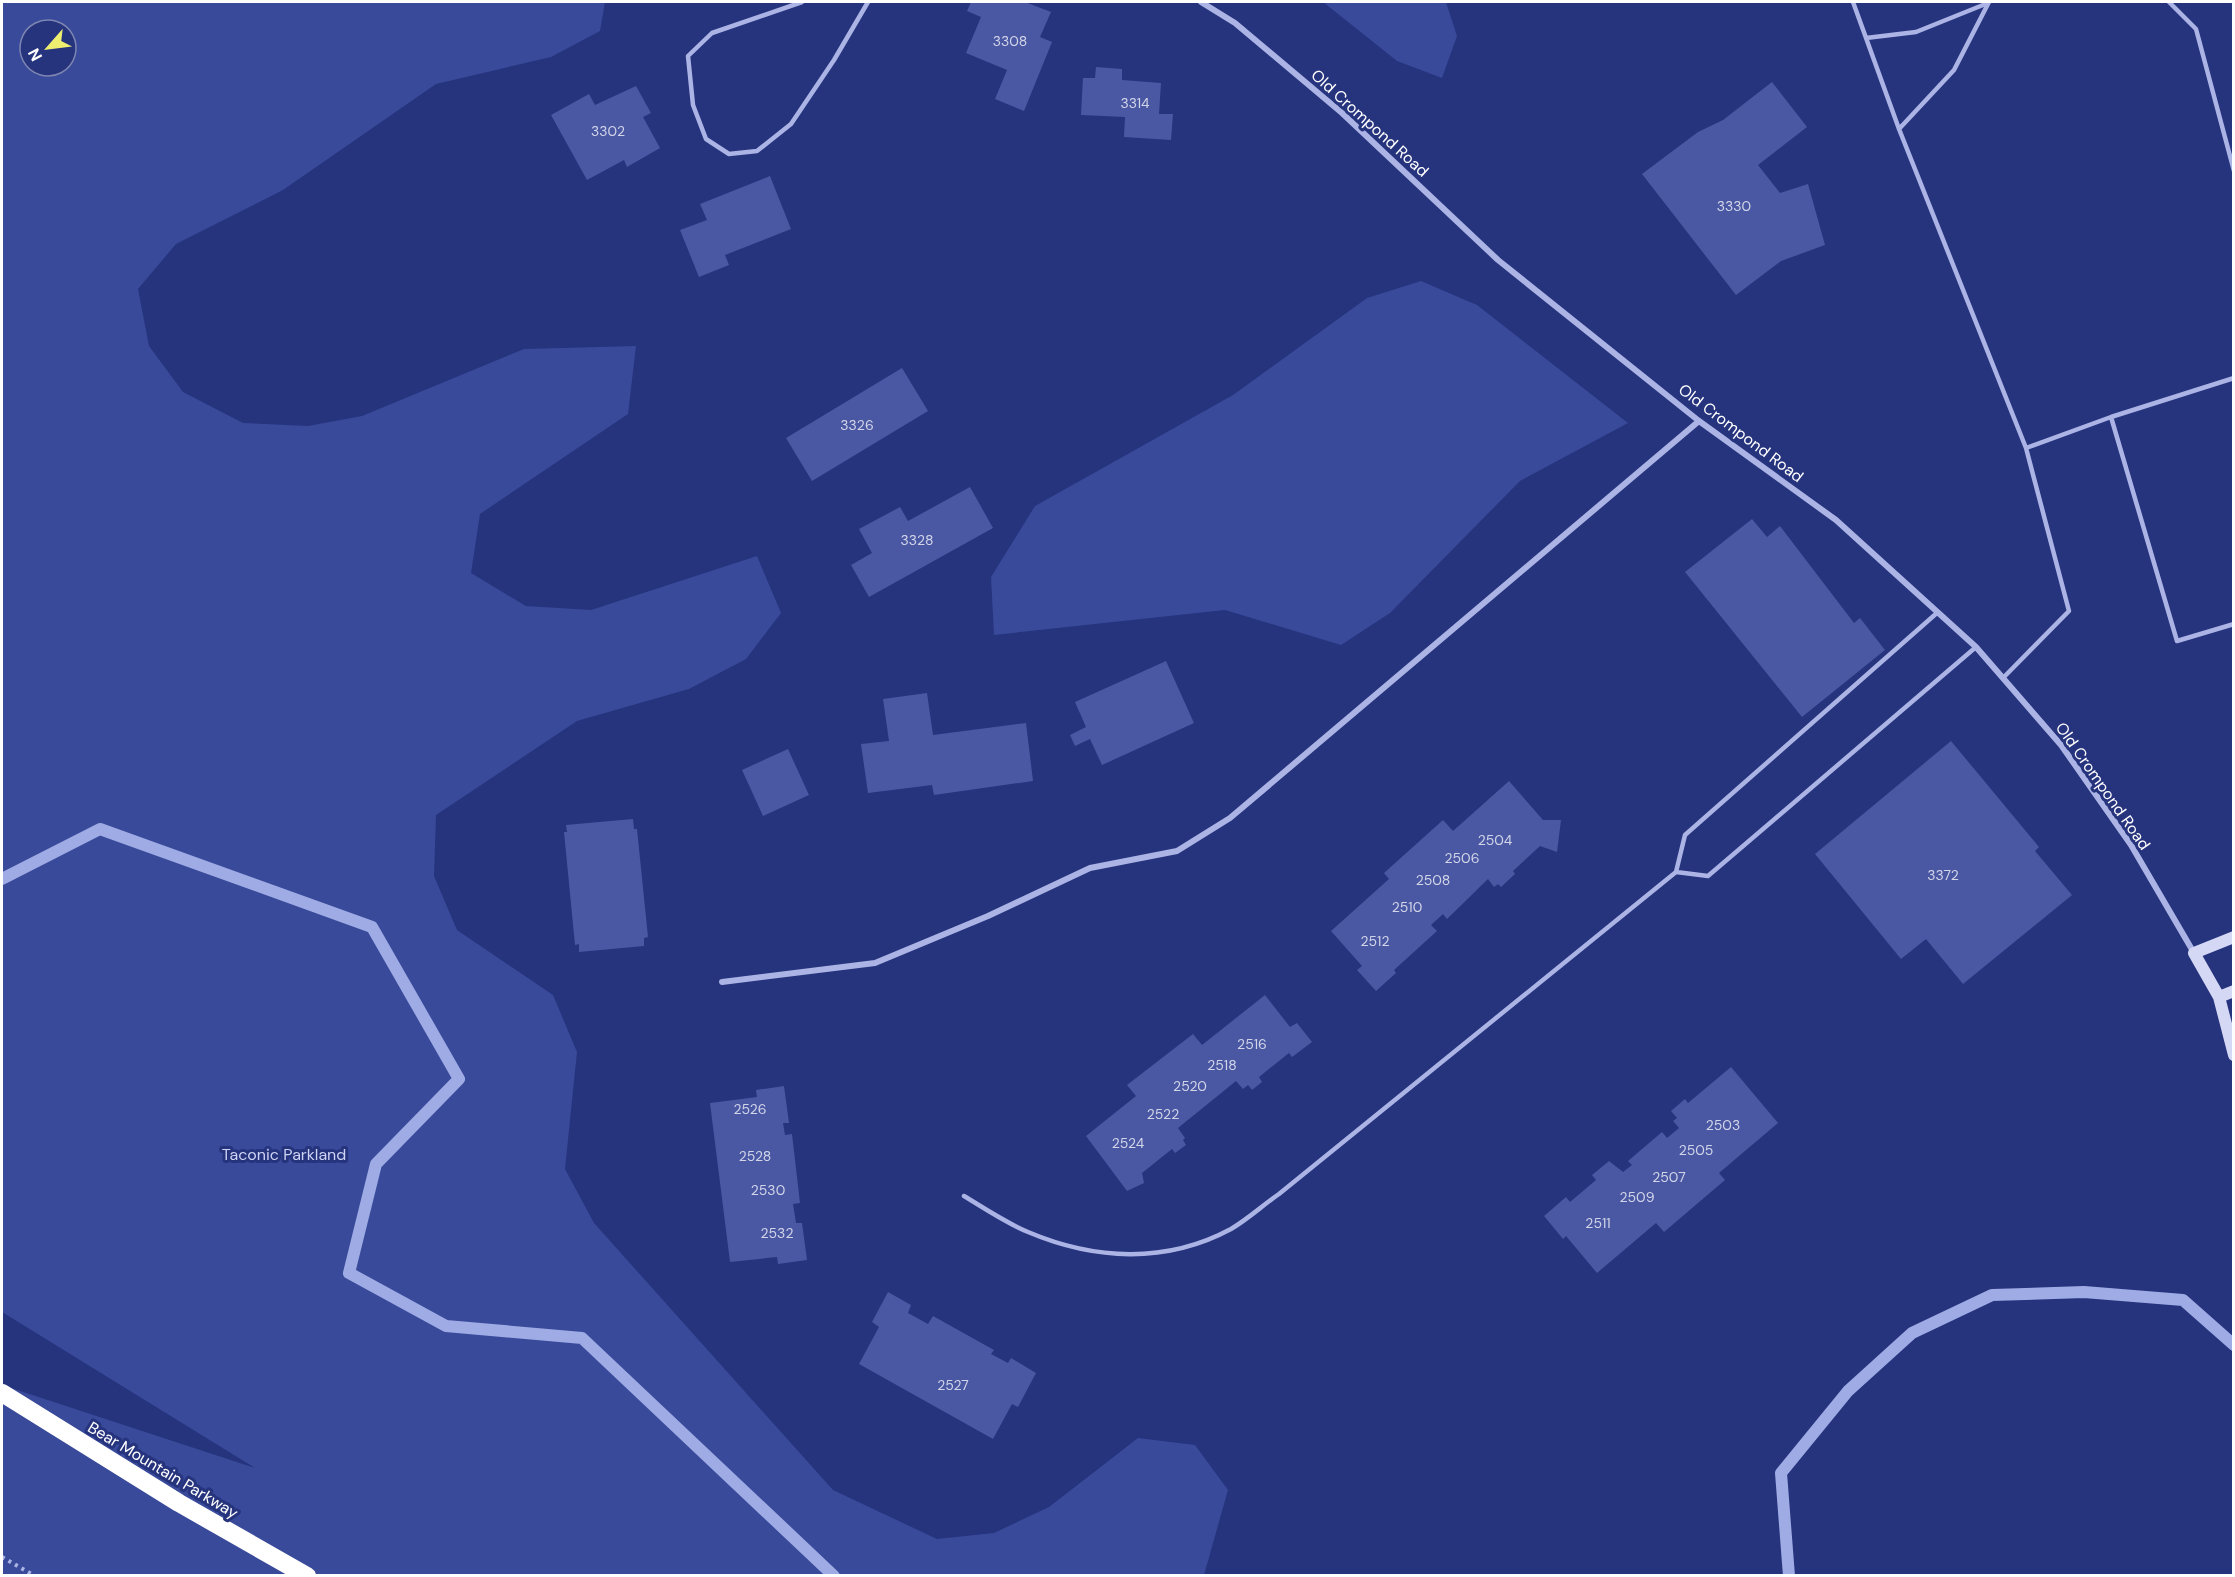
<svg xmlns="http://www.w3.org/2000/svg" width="2235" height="1577" font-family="'DM Sans',sans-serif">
<rect width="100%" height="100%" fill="#26337d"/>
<path fill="#394a9a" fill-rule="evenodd" d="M2,2H605L600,31L551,57L436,84L283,190L176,244L138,289L149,346L183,392L243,423L308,426L362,416L524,349L636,346L628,414L480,514L471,573L526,606L591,610L757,556L781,613L746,659L689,689L577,721L436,815L434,876L457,930L553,995L577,1052L565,1169L594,1223L833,1490L937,1539L994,1533L1049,1507L1138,1438L1195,1445L1228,1490L1204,1575L2,1576V1385L255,1468L2,1312ZM30,30H66V66H30Z
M1323,2H1446L1457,36L1442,78L1397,61Z
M1421,281L1477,305L1628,423L1520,481L1390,613L1341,645L1225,610L994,635L991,577L1035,506L1233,395L1367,298Z"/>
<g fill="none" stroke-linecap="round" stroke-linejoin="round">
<path stroke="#9fabe5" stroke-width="12" d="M2,879L100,829L372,927L459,1079L376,1164L349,1273L446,1326L582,1338L834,1576
M1789,1576L1781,1473L1848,1391L1912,1333L1992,1295L2084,1292L2183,1300L2234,1345"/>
</g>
<path fill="#4a58a3" d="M971,2H1025L1051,12L1040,37L1052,42L1024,111L995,99L1007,70L966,53L981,17L967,11Z
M1096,67L1122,69V80L1161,83L1159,114H1173L1171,140L1124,137L1125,117L1081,115L1083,78H1095Z
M1772,82L1807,127L1758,165L1780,193L1808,184L1825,245L1781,261L1736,295L1642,174L1698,132L1723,120Z
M636,86L651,113L643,117L660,148L627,167L624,160L587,180L551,115L589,94L595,105Z
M770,176L791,229L725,255L729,265L699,277L680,230L707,220L700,204Z
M902,368L928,411L812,481L786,438Z
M970,487L993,528L869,597L851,565L872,553L859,529L900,507L908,521Z
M1752,519L1767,537L1780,526L1854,623L1860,618L1885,650L1802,717L1685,572Z
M1166,661L1194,723L1102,765L1090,739L1075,746L1070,735L1086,727L1075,702Z
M927,693L933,735L1026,723L1033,781L934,795L932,785L868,793L861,744L889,741L883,699Z
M1951,741L2039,847L2035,851L2072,895L1963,984L1926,939L1901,959L1815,854Z
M788,749L809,795L763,816L742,770Z
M1509,781L1543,820H1561L1557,852L1540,846L1513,871L1515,874L1501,887L1498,884L1494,887L1488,879L1447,919L1443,914L1431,925L1437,931L1394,970L1396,973L1376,991L1357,970L1362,966L1331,931L1389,879L1384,873L1443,820L1453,831Z
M633,819L634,829H637L648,937L644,938V946L579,952V944L575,945L564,832H567L566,825Z
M1265,995L1290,1027L1297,1023L1312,1042L1292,1057L1289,1053L1259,1077L1262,1082L1252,1090L1248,1085L1243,1089L1236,1081L1178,1128L1185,1138L1183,1140L1186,1145L1175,1153L1172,1149L1142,1173L1144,1183L1127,1191L1086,1136L1136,1096L1127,1085L1193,1034L1202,1045Z
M1731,1067L1778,1123L1719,1173L1725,1180L1664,1232L1656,1223L1597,1273L1566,1236L1563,1239L1544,1216L1566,1197L1570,1202L1596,1180L1592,1175L1609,1161L1623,1172L1632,1165L1628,1161L1662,1132L1667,1138L1679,1128L1673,1121L1677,1118L1671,1111L1685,1099L1688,1103Z
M784,1086L789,1123H783L785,1135L792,1134L800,1203L793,1204L796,1223H802L807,1260L778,1264L777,1257L730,1262L710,1103L757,1097L756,1090Z
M888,1292L911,1305L908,1313L928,1324L933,1316L994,1350L991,1354L1008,1363L1011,1358L1036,1373L1018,1407L1012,1404L993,1439L859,1364L879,1327L872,1322Z"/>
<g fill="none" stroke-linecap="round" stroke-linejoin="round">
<path stroke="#abb4e5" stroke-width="4" stroke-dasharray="3 4.5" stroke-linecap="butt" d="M2,1557L35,1576"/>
<path stroke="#abb4e5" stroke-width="4.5" d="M802,2L712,33L688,56L693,105L706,139L729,154L757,151L791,124L834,60L868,2
M1853,2L1899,129L2026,448L2069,611L2003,678
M2169,2L2196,29L2234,171
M1866,38L1916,32L1988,3
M1899,129L1954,70L1989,2
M2111,417L2177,641L2234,624
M2026,448L2111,417L2234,378
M1676,872L1708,876L1976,647
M964,1196C984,1208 1006,1223 1028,1232C1094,1260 1166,1264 1231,1229C1248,1219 1263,1205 1279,1194L1676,872L1685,835L1938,612"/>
<path stroke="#abb4e5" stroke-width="6" d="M1201,2L1235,23L1342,113L1498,260L1699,421L1836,520L1976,647L2061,745L2131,845L2194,953
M722,982L875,963L988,916L1090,868L1177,851L1230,818L1699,421"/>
<path stroke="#d4d8f5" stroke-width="12" d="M2234,937L2194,953L2219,997L2234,1055
M2219,997L2234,991"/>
<path stroke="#fff" stroke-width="18" d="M2,1393L179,1503L307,1576"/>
</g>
<g text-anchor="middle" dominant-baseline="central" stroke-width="6" stroke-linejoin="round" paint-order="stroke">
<g font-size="14" fill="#d2d5e8">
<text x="1010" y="41">3308</text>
<text x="1135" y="103">3314</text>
<text x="608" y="131">3302</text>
<text x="1734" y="206">3330</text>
<text x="857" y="425">3326</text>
<text x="917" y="540">3328</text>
<text x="1495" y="840">2504</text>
<text x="1462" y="858">2506</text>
<text x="1943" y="875">3372</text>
<text x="1433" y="880">2508</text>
<text x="1407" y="907">2510</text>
<text x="1375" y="941">2512</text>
<text x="1252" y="1044">2516</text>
<text x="1222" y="1065">2518</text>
<text x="1190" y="1086">2520</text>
<text x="750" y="1109">2526</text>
<text x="1163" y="1114">2522</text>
<text x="1723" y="1125">2503</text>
<text x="1128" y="1143">2524</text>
<text x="1696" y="1150">2505</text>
<text x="755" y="1156">2528</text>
<text x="1669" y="1177">2507</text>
<text x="768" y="1190">2530</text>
<text x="1637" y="1197">2509</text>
<text x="1598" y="1223">2511</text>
<text x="777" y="1233">2532</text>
<text x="953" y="1385">2527</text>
</g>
<g font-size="16" fill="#fff" stroke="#26337d">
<text transform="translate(1370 123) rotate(42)">Old Crompond Road</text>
<text transform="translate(1741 433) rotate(37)">Old Crompond Road</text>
<text transform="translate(2103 786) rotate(55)">Old Crompond Road</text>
<text transform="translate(163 1470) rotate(31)">Bear Mountain Parkway</text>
</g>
<g font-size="16" fill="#cdd4f4" stroke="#26337d">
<text x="284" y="1154">Taconic Parkland</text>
</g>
</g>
<rect width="2235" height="1577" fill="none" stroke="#ffffff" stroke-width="6"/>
<g transform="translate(48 48) rotate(242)"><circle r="28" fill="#26337d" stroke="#7d85b1" stroke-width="1.5"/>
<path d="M0-4.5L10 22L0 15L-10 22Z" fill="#eeee70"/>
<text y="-9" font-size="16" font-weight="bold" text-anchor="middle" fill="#ffffff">N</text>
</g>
</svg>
